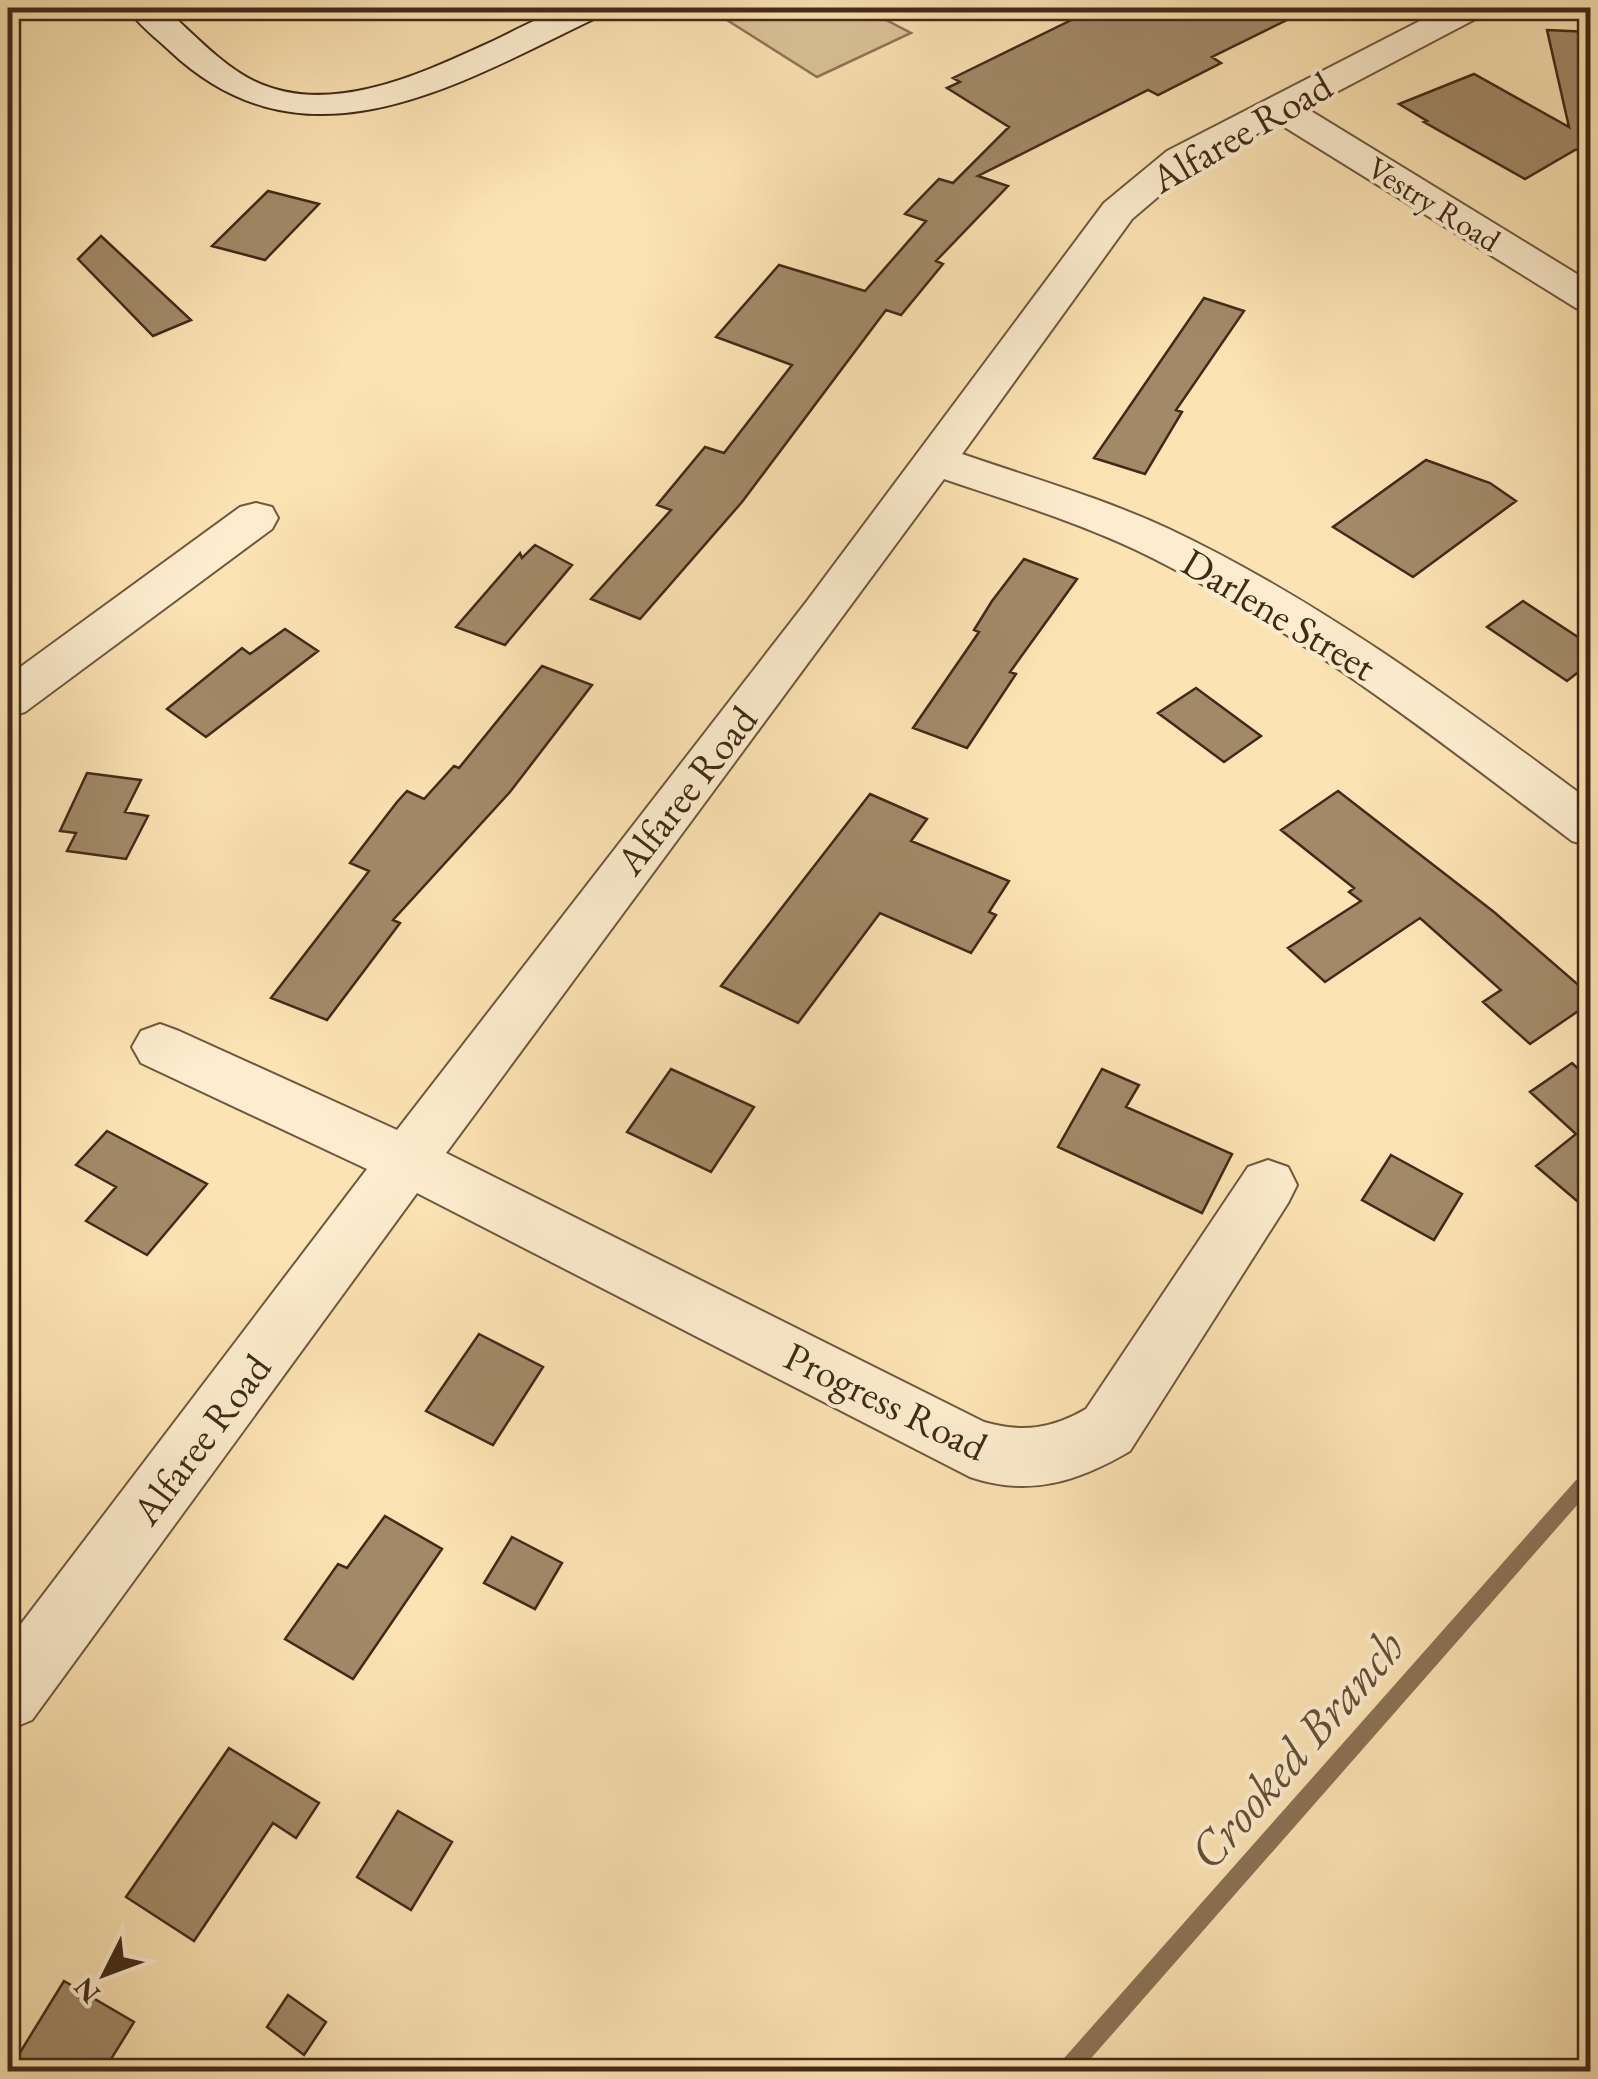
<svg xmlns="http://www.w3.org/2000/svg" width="1598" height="2079" font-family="'EB Garamond',serif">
<rect width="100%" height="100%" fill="#fce3b4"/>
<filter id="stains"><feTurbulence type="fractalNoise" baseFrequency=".002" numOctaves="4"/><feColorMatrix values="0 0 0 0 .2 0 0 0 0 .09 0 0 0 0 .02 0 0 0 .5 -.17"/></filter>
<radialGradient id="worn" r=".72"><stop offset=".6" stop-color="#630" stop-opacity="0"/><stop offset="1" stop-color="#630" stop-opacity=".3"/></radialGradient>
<path fill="#dcc499" stroke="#8e7758" stroke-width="2.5" d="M708,8H863L911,33L817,77Z"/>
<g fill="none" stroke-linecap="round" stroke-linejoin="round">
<path fill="#8b7355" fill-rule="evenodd" d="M1582,1478L1590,1479V1495H1586L1079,2072H1055L1058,2065L1576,1480Z"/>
</g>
<path fill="#a28a69" stroke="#412a17" stroke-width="2.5" d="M1096,8H1311L1212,57L1221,63L1158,95L1148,90L978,176L1008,186L936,261L943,264L901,315L886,310L742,502L640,619L591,599L671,510L657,505L705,447L724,453L792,365L716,337L779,265L865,291L926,221L905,214L939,179L953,183L1009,127L947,88L960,82L953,78Z
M1547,30L1590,32V148L1575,150L1525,179L1424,122L1427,121L1399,104L1474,74L1569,127Z
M268,191L319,204L265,260L212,246Z
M101,236L191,320L153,336L78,259Z
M1204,298L1244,311L1176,410L1182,412L1145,474L1094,458Z
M1426,460L1490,483L1516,501L1413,577L1333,527Z
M535,545L572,565L505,645L456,627L520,553L522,558Z
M1024,559L1077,579L1010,672L1016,674L967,748L913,728L979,632L974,630L992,601Z
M1523,601L1590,645V663L1567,681L1487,627Z
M285,629L318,651L206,737L167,709L242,648L250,654Z
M542,666L592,685L510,792L393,920L400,923L327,1020L271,998L369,871L350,863L397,802L407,791L424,799L454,766L459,768Z
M1196,688L1261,736L1224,762L1158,713Z
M87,773L141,780L125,812L148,816L126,859L67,851L76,833L60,831Z
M1338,791L1494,912L1590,995V1003L1530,1044L1483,1002L1501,990L1420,918L1325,982L1288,948L1361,901L1349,892L1354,888L1281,830Z
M870,794L927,819L911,841L1009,881L989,912L996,915L971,953L880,913L798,1023L721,986Z
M1572,1063L1590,1080V1212L1536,1166L1576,1134L1530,1092Z
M671,1069L754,1107L711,1172L627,1132Z
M1102,1069L1139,1085L1126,1107L1232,1154L1202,1213L1058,1147Z
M107,1131L207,1184L147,1255L86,1221L116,1187L76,1165Z
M1391,1155L1462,1194L1434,1240L1362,1200Z
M479,1334L543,1367L493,1445L426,1411Z
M385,1516L442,1549L353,1679L285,1639L338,1564L347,1568Z
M512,1537L562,1563L535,1609L484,1583Z
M229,1748L319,1803L296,1838L273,1823L194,1941L126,1897Z
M398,1811L452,1842L411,1910L357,1877Z
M64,1981L134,2022L103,2072H8Z
M288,1995L326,2022L304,2055L267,2027Z"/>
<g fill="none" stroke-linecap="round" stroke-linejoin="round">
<defs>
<path id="minor" d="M1445,8H1488L1483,15L1306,108L1590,282V311L1576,308L1278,123L1193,167L1132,219L962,454C1032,478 1102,498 1169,529C1321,601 1456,702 1590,801V846L1572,841C1433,736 1294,626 1136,550C1074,521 1009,501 944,479L446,1153L984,1422C1022,1433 1052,1429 1086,1409L1248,1167L1268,1160L1288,1167L1297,1185L1288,1203L1130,1451C1077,1482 1030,1497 970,1477L417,1193L32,1720L8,1730V1641L367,1169L141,1063L132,1047L141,1031L160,1024L179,1031L397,1130L807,601L1104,203L1167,151Z
M256,503L272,507L278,518L272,529L25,712L8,717V676L240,507Z"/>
<path id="secondary" d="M127,8H164C192,32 219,63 252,80C329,119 423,73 493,41C537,20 557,5 607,8L602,15C461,82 307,180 170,51C156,38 138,24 127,8Z"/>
</defs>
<use href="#minor" stroke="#70583e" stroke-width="4"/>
<use href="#secondary" stroke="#412a17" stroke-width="4"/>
<use href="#minor" fill="#fdedce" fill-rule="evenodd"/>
<use href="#secondary" fill="#fdedce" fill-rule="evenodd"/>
</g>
<g text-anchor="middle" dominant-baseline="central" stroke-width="8" stroke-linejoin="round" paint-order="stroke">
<g font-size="32" fill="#412a17" stroke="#fdedce">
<text transform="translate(1434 204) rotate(32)">Vestry Road</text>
</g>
<g font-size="40" fill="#412a17" stroke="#fdedce">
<text transform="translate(1241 132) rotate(-30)">Alfaree Road</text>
<text transform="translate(1279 614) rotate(31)">Darlene Street</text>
<text transform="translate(686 790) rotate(-52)">Alfaree Road</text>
<text transform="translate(886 1401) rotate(26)">Progress Road</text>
<text transform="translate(201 1439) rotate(-53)">Alfaree Road</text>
</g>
<g font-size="50" font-style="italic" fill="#664f36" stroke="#fdedce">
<text transform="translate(1296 1749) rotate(-49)">Crooked Branch</text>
</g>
</g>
<rect width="1598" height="2079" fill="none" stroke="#fce3b4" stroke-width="40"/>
<rect x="10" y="10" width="1578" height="2059" fill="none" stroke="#412a17" stroke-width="5"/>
<rect x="20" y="20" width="1558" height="2039" fill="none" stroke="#412a17" stroke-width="2.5"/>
<g transform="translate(105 1974) rotate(228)" stroke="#fdedce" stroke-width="8" paint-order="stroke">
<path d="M0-8L18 38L0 25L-18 38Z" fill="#412a17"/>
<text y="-15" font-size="28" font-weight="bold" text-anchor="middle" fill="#412a17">N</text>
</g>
<rect width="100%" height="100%" filter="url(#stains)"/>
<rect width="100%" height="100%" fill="url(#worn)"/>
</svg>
